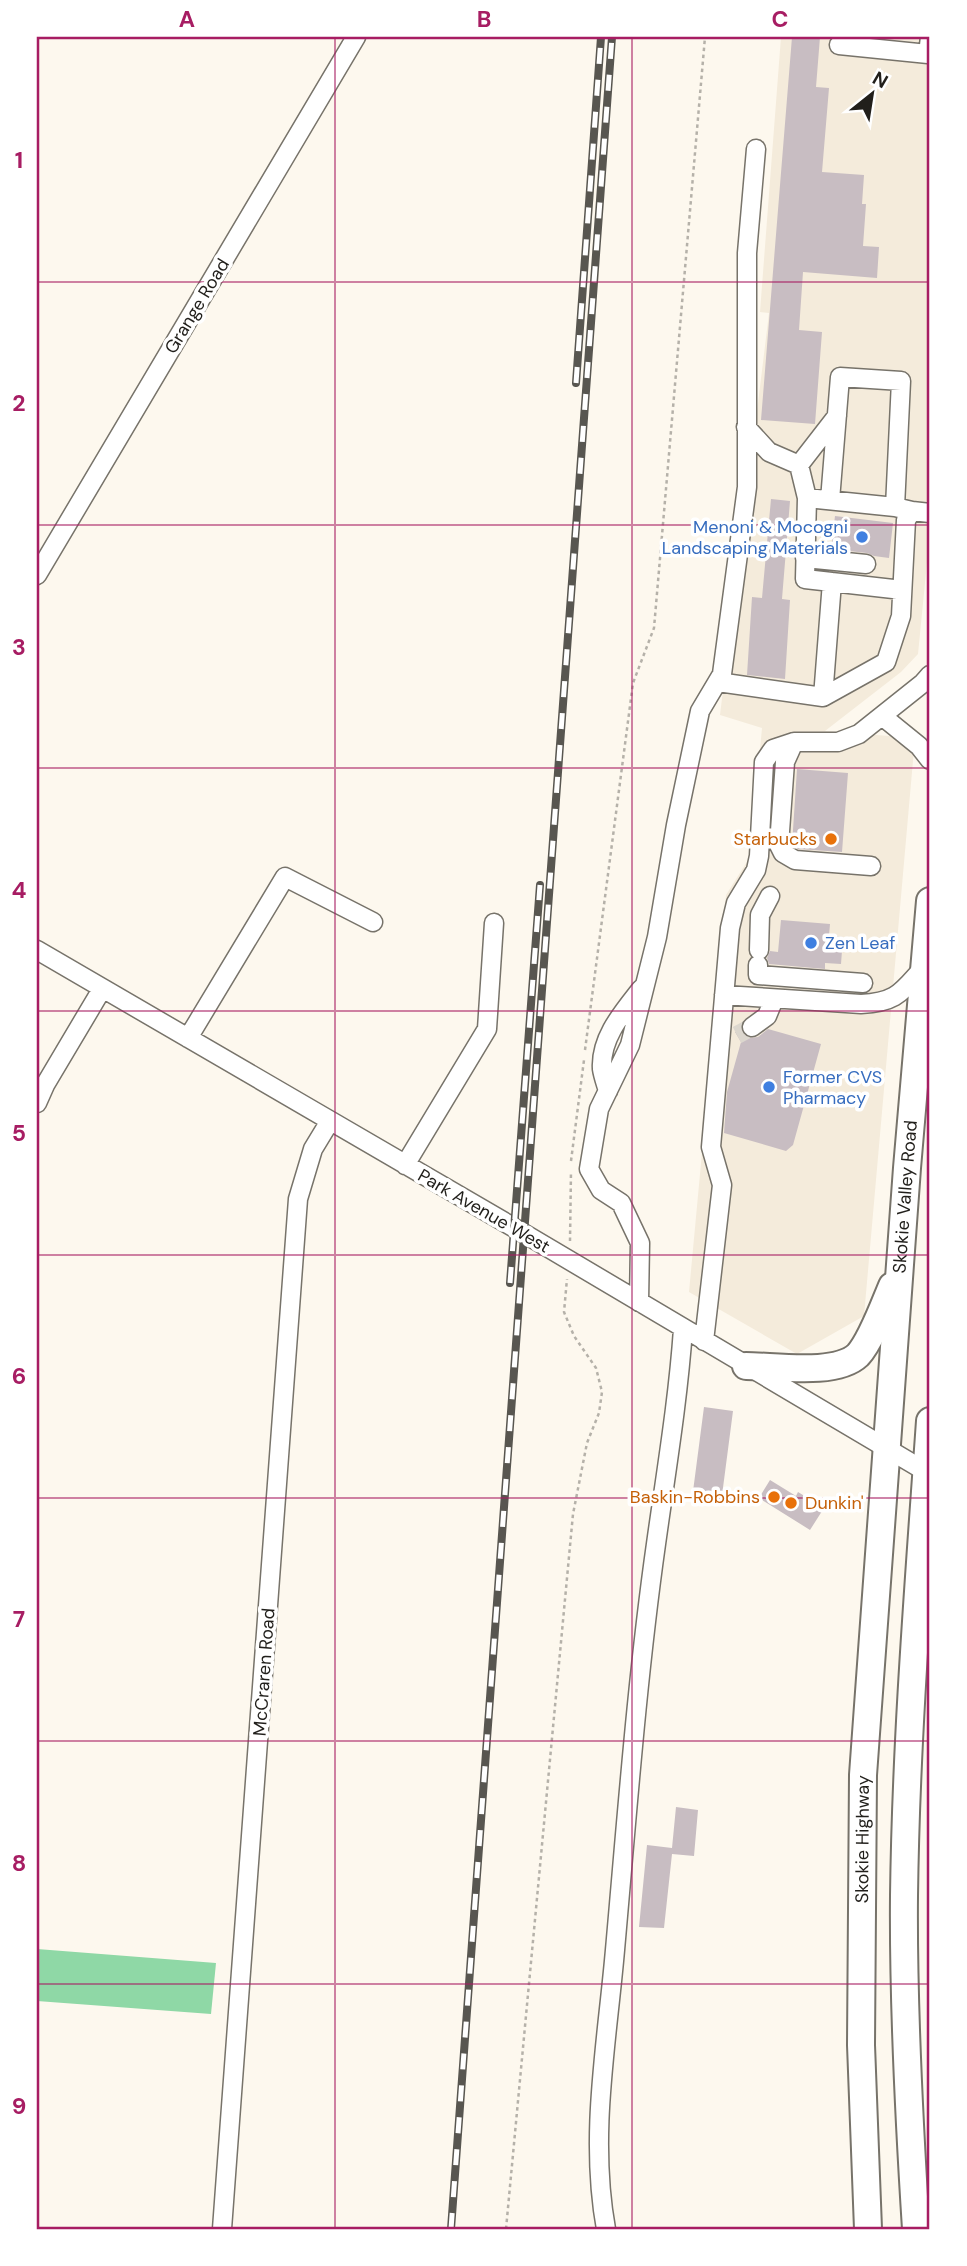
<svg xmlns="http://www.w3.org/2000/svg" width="967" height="2266" font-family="'DM Sans',sans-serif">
<rect width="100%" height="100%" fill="#fdf8ee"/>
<path fill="#f4ebdb" d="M781,37H930V532L918,654L901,672L825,731L915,738L864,1316L797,1354L689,1292L726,895L750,857L762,728L720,715L769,313L760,312Z"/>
<path fill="#8fd8a6" d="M37,1949L216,1963L211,2014L37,2001Z"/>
<path fill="#c8bdc2" d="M792,37H820L816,87L829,88L822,172L864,175L862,204H866L863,246L879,247L877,278L803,272L799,330L822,332L815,424L761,420Z
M771,499L790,501L782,599L790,600L785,679L747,675L752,597L762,598Z
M835,516L893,523L889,558L874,556L867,553L831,549Z
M797,769L848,773L842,852L798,849L792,845Z
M781,920L830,924L829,936L843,937L841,964L825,963V969L769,964L767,958L770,951L778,952Z
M741,1029L748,1038L758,1037L768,1029L821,1044L793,1145L786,1151L724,1133L727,1092L741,1042L735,1032Z
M704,1407L733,1411L721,1503L692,1499Z
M770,1480L796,1496L798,1492L824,1508L810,1530L759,1498Z
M676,1807L698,1810L694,1856L672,1854L664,1928L639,1927L647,1845L672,1848Z"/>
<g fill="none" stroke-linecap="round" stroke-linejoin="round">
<path stroke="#dcd7ce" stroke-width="18" stroke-dasharray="18 9" stroke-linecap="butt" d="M737,1035L752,1027"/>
<defs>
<path id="minor" d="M839,45L928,54L930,37
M746,427L769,452L799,465L807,498
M799,465L837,416
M830,500L840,377L901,381L895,507L912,511
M895,507L807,498L805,579L902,590
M805,558L866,564
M37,575L356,37
M718,682L823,697L886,662L901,616L906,520L912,511L930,513
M823,697L832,582
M882,716L919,746L930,760
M794,742L785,762L779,845L783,853L795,860L871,866
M37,950L525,1234L930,1474
M759,950L760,915L770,896
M758,965V975L863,983
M724,995L861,1004C898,1002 901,992 925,966
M752,1027L767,1016L774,999
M188,1038L285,877L373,922
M608,1091C606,1084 603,1076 602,1069C600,1038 623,1012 641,989
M37,1103L45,1085L102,989
M405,1165L487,1029L494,923
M639,1302L640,1243L621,1203L601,1190L589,1169L599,1109L630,1045L657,937L676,825L700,711L722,674L747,487V253L756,149
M704,1341L722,1185L711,1147L730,928L736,903L756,870L759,856L764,762L773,749L794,742H838L859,734L923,683L930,675
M222,2229L298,1199L313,1149L330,1121
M606,2229C589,2136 607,2043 615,1950C627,1815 637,1679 656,1544C666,1472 678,1401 683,1329"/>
<g id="highway">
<path d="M746,1366C775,1366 836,1376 858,1355C871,1341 884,1305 892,1286"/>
<path id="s1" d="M868,2229L861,2045L863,1775L907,1168L930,901"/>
<path d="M916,2229C909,2119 903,2007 904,1896C906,1737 919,1579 930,1421"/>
</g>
</defs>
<use href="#minor" stroke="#77736a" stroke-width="21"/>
<use href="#highway" stroke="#77736a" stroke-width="30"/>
<path stroke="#b5b1a9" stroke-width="2.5" stroke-dasharray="3.5 3.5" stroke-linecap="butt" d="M585,1050L633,683L654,628L705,37
M571,1161L584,1060
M570,1241L571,1171
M506,2229L573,1514L587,1443L599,1413L602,1392L596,1368L574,1336L564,1312L567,1279"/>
<use href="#minor" stroke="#fff" stroke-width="18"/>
<use href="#highway" stroke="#fff" stroke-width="26"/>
<defs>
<path id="rail" d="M576,383L601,37
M510,1283L540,885
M451,2229L612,37"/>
</defs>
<use href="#rail" stroke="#585650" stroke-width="8"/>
<use href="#rail" stroke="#fff" stroke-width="5" stroke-dasharray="16" stroke-linecap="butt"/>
</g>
<path fill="none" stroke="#a71d63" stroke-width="2" stroke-opacity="0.55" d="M335,37V2229M632,37V2229M37,282H930M37,525H930M37,768H930M37,1011H930M37,1255H930M37,1498H930M37,1741H930M37,1984H930"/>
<g fill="#3f7fe0" stroke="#fff" stroke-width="2.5">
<circle cx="862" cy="537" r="7"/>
<circle cx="811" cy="943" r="7"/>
<circle cx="769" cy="1087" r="7"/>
</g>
<g fill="#e8710a" stroke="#fff" stroke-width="2.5">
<circle cx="831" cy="839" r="7"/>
<circle cx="774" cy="1497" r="7"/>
<circle cx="791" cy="1503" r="7"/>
</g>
<g text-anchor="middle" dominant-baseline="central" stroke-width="7" stroke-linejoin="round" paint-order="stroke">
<g font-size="18" fill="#211f1b" stroke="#fff">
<text transform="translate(197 306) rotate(-59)">Grange Road</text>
<text stroke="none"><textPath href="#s1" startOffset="1034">Skokie Valley Road</textPath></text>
<text transform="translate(484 1211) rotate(30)">Park Avenue West</text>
<text transform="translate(264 1672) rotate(-86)">McCraren Road</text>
<text stroke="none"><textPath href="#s1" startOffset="390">Skokie Highway</textPath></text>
</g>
<g font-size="18" fill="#366cbe" stroke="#fff" text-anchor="start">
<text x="848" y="527" text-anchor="end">Menoni &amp; Mocogni<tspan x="848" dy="21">Landscaping Materials</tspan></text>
<text x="825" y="943">Zen Leaf</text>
<text x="783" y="1077">Former CVS<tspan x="783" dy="21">Pharmacy</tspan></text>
</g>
<g font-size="18" fill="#c56008" stroke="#fff" text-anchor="end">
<text x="817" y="839">Starbucks</text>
<text x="760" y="1497">Baskin-Robbins</text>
<text x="805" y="1503" text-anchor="start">Dunkin'</text>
</g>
</g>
<rect width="967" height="2266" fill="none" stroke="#ffffff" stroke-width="77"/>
<g transform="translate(872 94) rotate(30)" stroke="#ffffff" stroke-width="5" paint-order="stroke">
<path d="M0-5L12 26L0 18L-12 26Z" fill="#211f1b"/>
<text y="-10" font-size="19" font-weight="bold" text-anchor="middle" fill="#211f1b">N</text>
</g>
<rect x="38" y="38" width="890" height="2190" fill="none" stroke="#a71d63" stroke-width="2.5"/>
<g font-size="23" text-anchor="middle" font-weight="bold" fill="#a71d63">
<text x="187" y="27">A</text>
<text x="484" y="27">B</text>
<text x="780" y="27">C</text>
<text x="19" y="168">1</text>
<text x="19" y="411">2</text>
<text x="19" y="655">3</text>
<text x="19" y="898">4</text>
<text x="19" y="1141">5</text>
<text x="19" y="1384">6</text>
<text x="19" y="1627">7</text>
<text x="19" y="1871">8</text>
<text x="19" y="2114">9</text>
</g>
</svg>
